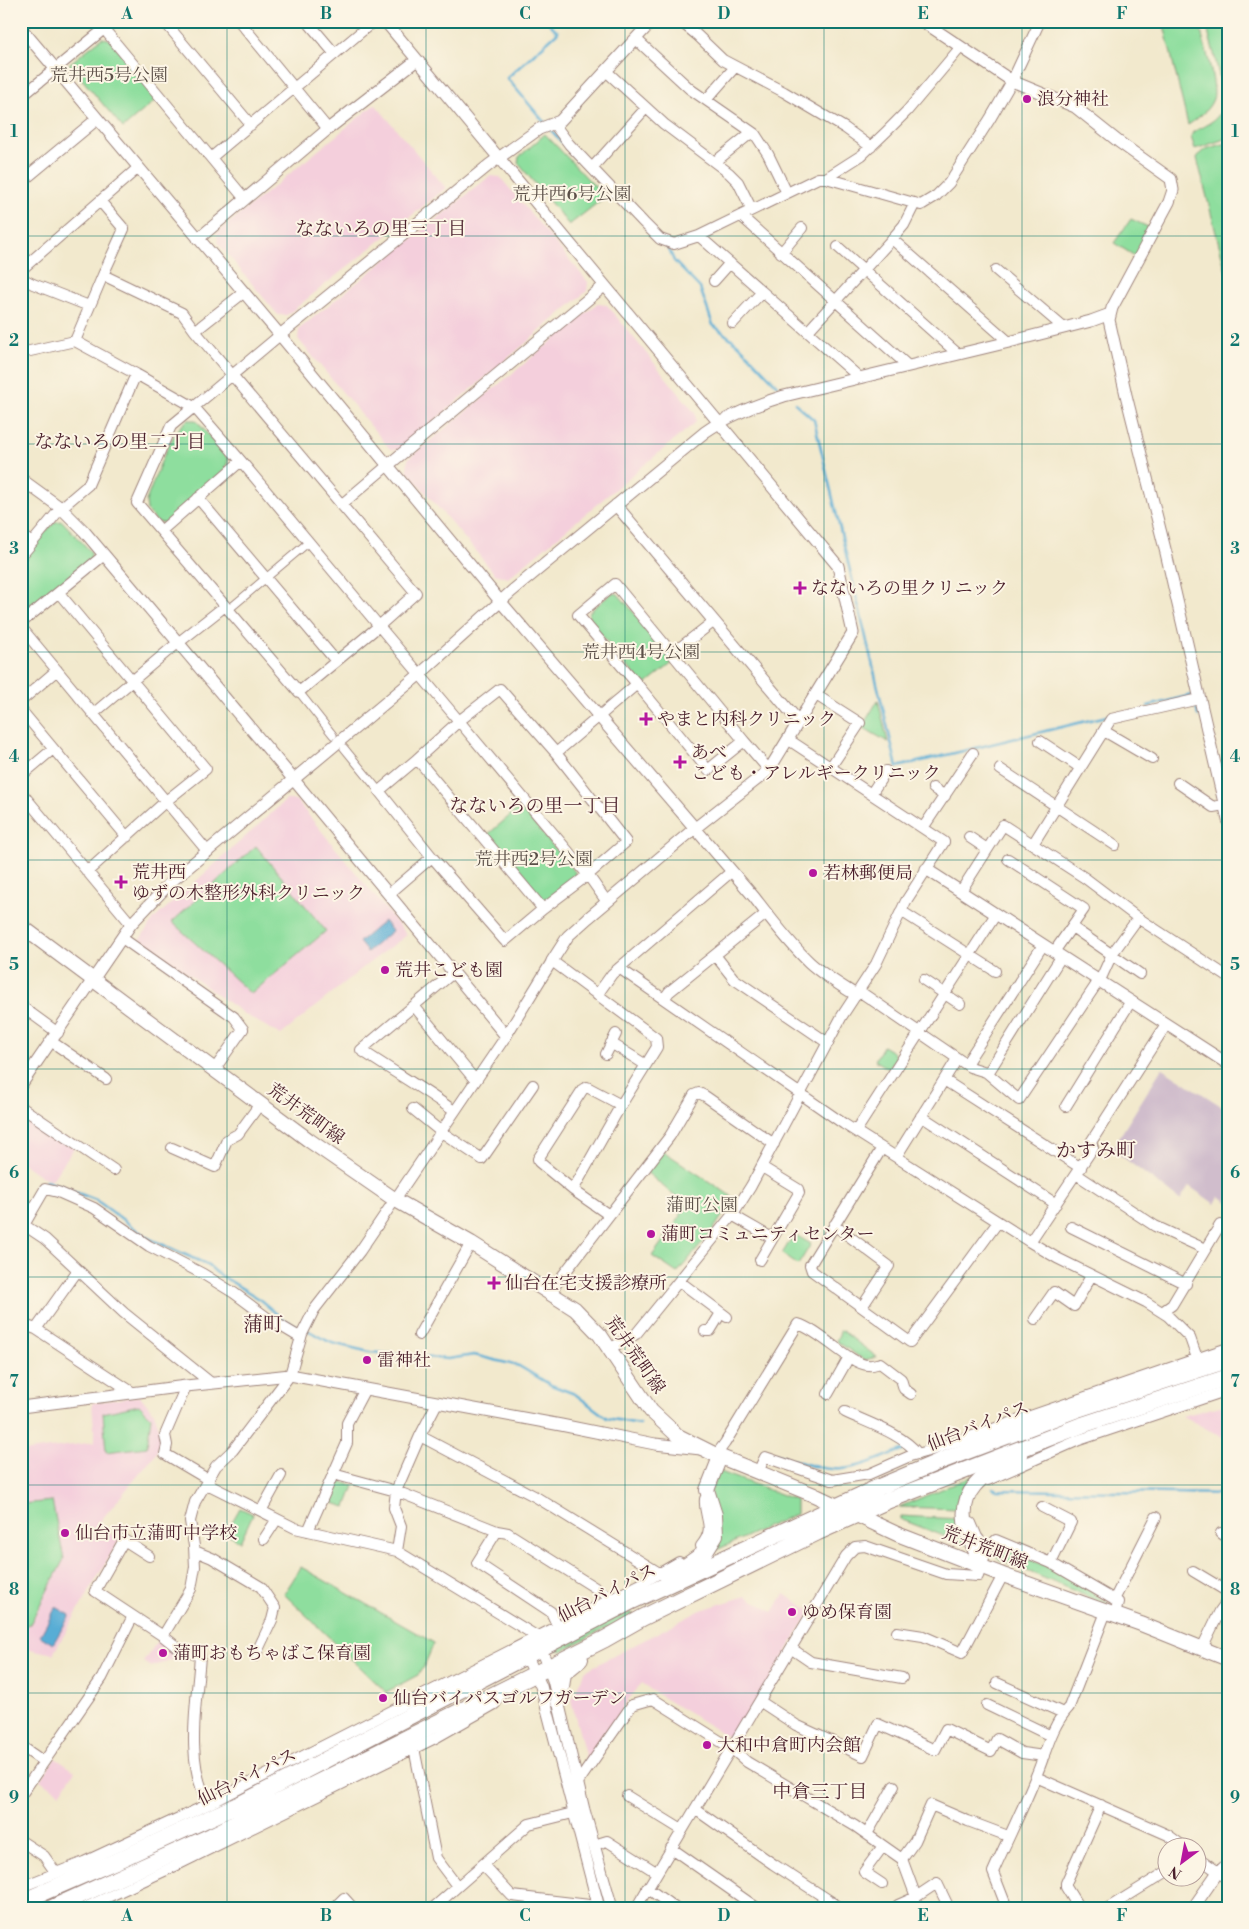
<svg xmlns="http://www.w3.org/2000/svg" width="1249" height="1929" font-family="'Libre Bodoni','Noto Serif JP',serif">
<rect width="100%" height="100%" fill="#fcf5e5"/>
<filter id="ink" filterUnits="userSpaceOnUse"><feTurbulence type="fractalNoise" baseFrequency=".02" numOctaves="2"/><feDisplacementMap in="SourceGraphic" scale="10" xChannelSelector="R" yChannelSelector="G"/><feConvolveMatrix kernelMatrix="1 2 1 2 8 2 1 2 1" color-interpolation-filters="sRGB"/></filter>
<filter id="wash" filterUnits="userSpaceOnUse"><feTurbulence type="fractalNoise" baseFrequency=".0096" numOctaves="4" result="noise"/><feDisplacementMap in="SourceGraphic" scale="20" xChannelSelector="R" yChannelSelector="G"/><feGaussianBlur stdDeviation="1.12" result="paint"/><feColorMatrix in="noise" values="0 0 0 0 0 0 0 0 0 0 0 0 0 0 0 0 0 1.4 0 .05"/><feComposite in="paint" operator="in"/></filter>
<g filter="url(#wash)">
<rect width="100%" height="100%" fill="#f2e9cd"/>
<path fill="#f4cfdc" d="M375,104L446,188L287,315H278L218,243L217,233Z
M490,176L500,177L588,282L587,291L400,450L390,449L298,339L299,329Z
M597,304L607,305L695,413L696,422L508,578L495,574L407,471L408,459Z
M286,800H296L407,935L365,966L281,1035L244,1014L140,939L154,919Z
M21,1112L74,1148L52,1180L41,1176L21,1162Z
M140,1396L154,1413L162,1436L156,1454L97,1525L119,1540L53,1654L21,1647V1452L95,1442L92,1403Z
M1228,1404V1440L1182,1416Z
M784,1594L811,1611L736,1736L730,1738L652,1691L642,1683L628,1700L587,1763L571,1700L585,1671L701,1610L746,1596L773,1612Z
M160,1638L175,1649L178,1658L151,1667L143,1662Z
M55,1758L75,1771L60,1793L41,1780Z"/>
<path fill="#d0bdcc" d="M1162,1068L1226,1109L1228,1107V1202L1219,1196L1215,1204L1189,1186L1180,1200L1112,1149Z"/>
<path fill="#8ede9e" stroke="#6c7e64" d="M1163,21H1198C1202,36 1218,87 1213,99C1209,110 1197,119 1188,125Z
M1205,21H1228V138L1195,149L1191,137L1193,132C1202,127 1217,121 1221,111C1227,95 1210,39 1205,21Z
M102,38L109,39L158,98L123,128L69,64Z
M545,134L605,197L569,225L518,163L519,157Z
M1228,143V280L1197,158C1202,147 1217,146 1228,143Z
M1131,219L1148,227L1149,232L1135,256L1114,243Z
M188,420H196L228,459L226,470L164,523L157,522L147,510L146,501C155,479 169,432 188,420Z
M62,521L91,552V559L21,616V558L55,522Z
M612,593L618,594L675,661L644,686L589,620V612Z
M878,700L888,742L862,727Z
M520,807L575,872V879L547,902L542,903L486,836Z
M256,846L326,931L251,994L172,922Z
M883,1046L893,1052L896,1057L889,1069L875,1060Z
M660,1149L734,1198L711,1233L677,1273L652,1256L681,1216L678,1199L644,1170Z
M794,1234L811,1244L798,1265L782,1254Z
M841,1330L877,1357L864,1360L836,1341Z
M139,1405L151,1417L147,1447L106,1452L103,1413Z
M718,1471L796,1500V1514L712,1552L711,1490Z
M973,1476L959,1509L899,1507Z
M342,1482L354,1486L346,1507L327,1501L336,1484Z
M52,1501L64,1559L30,1624L21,1627V1504Z
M240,1508L253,1514L240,1542L228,1534L229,1527Z
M900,1516L960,1519L967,1545L900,1519Z
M1002,1547L1050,1568L1108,1602L1107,1605L999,1559L996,1554L997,1550Z
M301,1567L434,1643L425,1664L418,1675L386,1692L284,1594Z
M631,1612L633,1614L562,1651L557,1650L556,1648L613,1619Z"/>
<path fill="#59add5" stroke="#526680" d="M384,921L392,931L367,952L359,942Z
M56,1607L70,1615L53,1644L40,1636Z"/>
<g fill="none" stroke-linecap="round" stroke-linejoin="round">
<path stroke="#59add5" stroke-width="2.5" d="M545,123L507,78L558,32L547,21
M550,129L575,157
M667,245L674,261L700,288L713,325L738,344L777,385
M795,403L814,420L897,767L1111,715
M1148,706L1192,695
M1196,706L1198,716
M1223,822L1228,840
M42,1187L46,1181L96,1200L148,1238L208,1265L217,1273L258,1298L284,1320L302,1328
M21,1215L37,1193
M307,1330L332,1343L370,1352L448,1359L474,1355L519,1366L551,1385L575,1394L607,1418L639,1424
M774,1454C796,1460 818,1471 842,1469C862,1467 883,1457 902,1450H905
M993,1488L997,1490L1228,1494"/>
</g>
</g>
<g filter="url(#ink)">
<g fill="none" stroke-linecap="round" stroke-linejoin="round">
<defs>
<path id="pedestrian" d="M228,610L304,546
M299,692L333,735
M344,748L379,791"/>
<path id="minor" d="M113,21L104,29L245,199
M164,21L251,125
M239,21L328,129
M307,21L335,54
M680,21L697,35L723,60L784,92L845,128L871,147
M636,39L690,89L755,134L768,154L787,193
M606,71L664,124L729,173L738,182L752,210
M21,97L104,29
M706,100L735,67
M554,124L569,144L644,223L660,239L674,244L699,236L818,178H826L921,205L936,196L949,183L990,119L1012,81L1040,21
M212,157L374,21
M715,162L752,132
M592,168L646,108
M826,178L862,155L886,132L907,111L960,48
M741,216L907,365
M699,236L860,378
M892,239L1009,342
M838,247L958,354
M781,253L802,228
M21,270L100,201
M996,270L1064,328
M103,275L124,229L100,201L138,168
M21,278L33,284L89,306
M714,281L730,263
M733,323L762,292
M195,331L416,593L379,626L459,721L417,759L543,909L588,875L607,902
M808,331L892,239L904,225L915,203
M21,353L75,341L103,275L182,313L195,331L243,293
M136,374L194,407L280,335
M194,407L241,461L379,626L299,692L137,503L171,426Z
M198,498L336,661
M341,505L387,466
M161,531L241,461
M21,535L32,543
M21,556L61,508L88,485L136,374L75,341
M59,593L206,769L166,801L87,872
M21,623L104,555
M21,627L208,852
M673,653L713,622
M816,695L860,723L830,768
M21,701L57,670
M21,710L127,837
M93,714L169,650L225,606
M1104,731L1152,759
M744,741L769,770
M1040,741L1081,768
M556,753L626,842L588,875L459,721L500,689L556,753L637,684L578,615L615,584L744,741L708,770L637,684
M417,759L379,791L432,857L505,941L543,909
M1000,769L1115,845
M21,776L53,749
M1178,783L1213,807L1224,805
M933,788L945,796
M21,792L131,924
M871,794L886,771
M923,828L973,753
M969,837L987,849
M1033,844L1111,719L1199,699
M1008,859L1084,909L1054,952
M961,891L1003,825L1085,878L1138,918L1228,977
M389,894L432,857
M901,911L995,971
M1072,927L1140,974
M122,938L234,1017L243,1029L214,1070
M715,955L734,979L828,1043
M619,968L844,1124L1030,1242
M453,973L361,1050C392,1071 424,1089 454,1111
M924,980L960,1004
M859,991L970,1067L986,1072L990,1070L1061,957
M597,995L612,974L731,872
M664,999L669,992L767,913
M21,1006L58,1033
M414,1006L475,1080
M1166,1025L1091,1142L1093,1148L1030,1242L1057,1258L1146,1302L1168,1316L1190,1338L1197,1358
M52,1042L106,1079
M611,1043L646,1065
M606,1054L616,1034
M966,1064L1043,945
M986,1072L1019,1100L1102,976L1112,954L1138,918
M944,1080L1081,1168
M1066,1106L1131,1001
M21,1107L114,1170
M413,1109L440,1131L482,1159L533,1085
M921,1116L1056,1204
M856,1131L996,914
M172,1148L215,1167L227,1140L238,1134L260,1104
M882,1148L810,1265L812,1271L910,1342L998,1222
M896,1157L957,1059
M1076,1174L1155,1226L1205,1249
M609,1215L573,1190L539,1162L538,1159L583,1089L587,1087L621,1105
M732,1215L772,1238
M21,1223L45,1239L124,1313L211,1383
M24,1225L45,1189L58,1192L94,1208L149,1246L203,1274L234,1293L269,1319L301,1338
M834,1225L889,1266L862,1307
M1071,1227L1186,1284
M760,1260L799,1193L798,1189L762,1167
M679,1281L727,1317
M550,1292L670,1136L694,1095L699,1093L705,1096L774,1144
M1162,1312L1172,1305L1220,1225L1228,1231
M1035,1319L1054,1292L1074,1306L1091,1276
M21,1324L36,1329L132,1392
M36,1329L78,1270
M705,1331H710L721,1313
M419,1335L471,1243
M609,1349L636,1334L734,1213L751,1186L842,1016L876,964L906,901L944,842L789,740
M186,1386L165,1435L167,1445L165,1454L209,1480
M828,1394L849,1357
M845,1412C868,1423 903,1434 918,1454
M420,1436L536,1497L661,1574
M716,1455L725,1443L798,1324C819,1330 851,1365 868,1365C872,1366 876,1364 880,1363L901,1379L904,1389L911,1394
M758,1472L765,1457L832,1480L869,1474L910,1456L932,1450L1228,1348
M333,1474L396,1491L497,1531L508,1533L613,1599
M988,1480L1079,1440L1228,1390
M207,1484L295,1528L397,1551L538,1637
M1042,1507L1071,1522L1051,1563
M261,1511L281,1475
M971,1523L977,1537L987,1550
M308,1531L347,1443V1423L365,1389
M497,1531L477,1563L551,1612L558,1627
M1221,1533L1228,1538
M264,1539L277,1519
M701,1546C717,1527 703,1518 705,1499
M195,1551L212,1558L261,1587L275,1608L272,1620L255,1656
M397,1551L401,1526L394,1508L396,1491L420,1436L437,1403
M149,1556L124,1540L95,1591L163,1636L178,1648L200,1656C197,1702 184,1763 209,1804
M1193,1571L1228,1592
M1114,1600L1156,1517
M897,1632L923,1636L962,1653L1003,1575
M163,1636L191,1589L195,1567L194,1546L190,1521L195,1502L216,1466L233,1450L290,1375L302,1334L314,1310L360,1251L506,1036L552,961L656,1038L657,1047L621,1105L573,1190
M1202,1648L1220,1611L1228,1600
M792,1649L811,1662L902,1678
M997,1683L1063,1713
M761,1702L796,1725L863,1756L878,1724L935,1750L946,1729L991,1751L997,1739L1022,1753L1044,1756
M987,1705L1051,1736
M21,1746L44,1762
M414,1748L436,1858L457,1886
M1036,1777L1168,1835L1183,1846
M574,1788L632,1705L653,1699L731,1748L747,1762L855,1826L902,1859L916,1897
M21,1795L102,1678L133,1616
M627,1796L682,1830
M695,1809L773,1864L841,1908
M867,1834L894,1786
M21,1841L44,1856L56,1873
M594,1845L607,1841L656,1872
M671,1848L757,1908
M1196,1856L1228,1879
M902,1859L915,1841L931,1805L968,1821L1008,1836
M483,1865L512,1896L598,1906
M1218,1872L1228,1863
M882,1884L864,1872L883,1846
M21,1887L84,1862L209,1804L639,1585L679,1562
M647,1888L675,1908
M898,1905L916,1897L937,1883L949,1908
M84,1908L175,1866L437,1737L495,1704L502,1691
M334,1908L344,1898L353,1908
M433,1908L529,1824L581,1811
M636,1908L846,1556L855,1547L865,1546L946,1574L978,1576L987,1550L996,1540L1051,1563L1118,1602L1115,1615
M1007,1908L993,1872C1007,1840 1023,1809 1036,1776C1046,1753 1051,1726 1069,1707L1106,1612
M1079,1908L1066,1887V1883L1101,1805
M1108,1908L1166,1872"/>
<path id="tertiary" d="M385,21L838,566L853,633L769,770L694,829L588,918L568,936L552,961
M922,21L1012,81L1075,107L1119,142L1171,179L1173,190L1169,202L1112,308L1109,320L1126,395L1166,553L1228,820
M21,28L280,335L500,601L754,897C771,919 788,942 809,962C823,975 840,985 856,995
M21,182L97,119
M198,239L328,129L417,60
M280,335L489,165L539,129L560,121L652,21
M387,466L604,286
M21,479L61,508L84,531L284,768L506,1036
M616,505L799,722
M926,869L1228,1064
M21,1085L131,924L173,880L420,674L512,591L705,432C729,415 755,405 784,396L1009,342L1091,321L1110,314
M21,1407L186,1386L290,1375L561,1425L655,1444L701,1449
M541,1649L553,1680L584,1810L612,1908
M527,1657L541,1686L599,1908
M1193,1908L1218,1872"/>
<path id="secondary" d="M21,926L310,1141L394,1199L471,1243L575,1309L600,1335L651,1411L678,1436L716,1455L814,1495L897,1534L1003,1575L1141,1624L1228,1659
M982,1567C978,1555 971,1543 967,1531C955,1486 988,1473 1021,1455
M668,1578L706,1551L716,1535L715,1515L707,1490L720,1457"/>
<path id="trunk" d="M559,1701L563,1673L580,1659
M21,1902L116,1861L242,1803L632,1601L879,1487L938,1462L1075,1410L1228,1360
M52,1908L211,1836L605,1639L642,1618L818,1532L889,1500L1082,1425L1228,1377"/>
</defs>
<use href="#pedestrian" stroke="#9e847c" stroke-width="9"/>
<use href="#minor" stroke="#9e847c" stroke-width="12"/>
<use href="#tertiary" stroke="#9e847c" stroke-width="13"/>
<use href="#secondary" stroke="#9e847c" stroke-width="16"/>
<use href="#trunk" stroke="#9e847c" stroke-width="18"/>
<use href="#pedestrian" stroke="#fff" stroke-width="7"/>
<use href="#minor" stroke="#fff" stroke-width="10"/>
<use href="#tertiary" stroke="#fff" stroke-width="11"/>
<use href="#secondary" stroke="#fff" stroke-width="14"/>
<use href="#trunk" stroke="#fff" stroke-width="16"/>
</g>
</g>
<path fill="none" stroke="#0f766e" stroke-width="1" stroke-opacity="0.55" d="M227,21V1908M426,21V1908M625,21V1908M824,21V1908M1022,21V1908M21,236H1228M21,444H1228M21,652H1228M21,860H1228M21,1069H1228M21,1277H1228M21,1485H1228M21,1693H1228"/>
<g fill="#b5179e" stroke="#fcf5e5" stroke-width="2">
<circle cx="1027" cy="99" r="5"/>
<path d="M797.5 580.5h5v5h5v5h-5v5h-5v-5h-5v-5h5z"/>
<path d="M643.5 711.5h5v5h5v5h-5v5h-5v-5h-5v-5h5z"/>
<path d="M677.5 754.5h5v5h5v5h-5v5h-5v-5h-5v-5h5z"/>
<circle cx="813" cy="873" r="5"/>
<path d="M118.5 874.5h5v5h5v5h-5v5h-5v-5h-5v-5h5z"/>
<circle cx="385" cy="970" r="5"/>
<circle cx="651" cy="1234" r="5"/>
<path d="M491.5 1275.5h5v5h5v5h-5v5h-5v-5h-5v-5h5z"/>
<circle cx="367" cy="1360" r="5"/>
<circle cx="65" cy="1533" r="5"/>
<circle cx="792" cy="1612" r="5"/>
<circle cx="163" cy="1653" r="5"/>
<circle cx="383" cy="1698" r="5"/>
<circle cx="707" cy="1745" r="5"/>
</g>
<g text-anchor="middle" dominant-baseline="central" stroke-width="4" stroke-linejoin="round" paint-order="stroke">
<g font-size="18" fill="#5b4f48" stroke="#fcf5e5">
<text x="109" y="75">荒井西5号公園</text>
<text x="572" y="194">荒井西6号公園</text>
<text x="641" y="652">荒井西4号公園</text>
<text x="534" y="859">荒井西2号公園</text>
<text x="702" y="1205">蒲町公園</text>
</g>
<g font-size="18" fill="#4a1f2b" stroke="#fcf5e5" text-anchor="start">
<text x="1037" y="99">浪分神社</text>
<text x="811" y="588">なないろの里クリニック</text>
<text x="657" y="719">やまと内科クリニック</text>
<text x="691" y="752">あべ<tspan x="691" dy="21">こども・アレルギークリニック</tspan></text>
<text x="132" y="872">荒井西<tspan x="132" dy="21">ゆずの木整形外科クリニック</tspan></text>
<text x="823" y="873">若林郵便局</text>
<text x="395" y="970">荒井こども園</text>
<text x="661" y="1234">蒲町コミュニティセンター</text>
<text x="505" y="1283">仙台在宅支援診療所</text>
<text x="377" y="1360">雷神社</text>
<text x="75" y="1533">仙台市立蒲町中学校</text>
<text x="802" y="1612">ゆめ保育園</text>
<text x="173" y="1653">蒲町おもちゃばこ保育園</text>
<text x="393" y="1698">仙台バイパスゴルフガーデン</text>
<text x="717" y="1745">大和中倉町内会館</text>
</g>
<g font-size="18" fill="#4a1f2b" stroke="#fcf5e5">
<text transform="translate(306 1114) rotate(36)">荒井荒町線</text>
<text transform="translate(635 1355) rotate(55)">荒井荒町線</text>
<text transform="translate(978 1426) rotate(-21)">仙台バイパス</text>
<text transform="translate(985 1548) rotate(21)">荒井荒町線</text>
<text transform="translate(607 1593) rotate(-27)">仙台バイパス</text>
<text transform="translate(247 1777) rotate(-26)">仙台バイパス</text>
</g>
<g font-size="19" fill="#4a1f2b" stroke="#fcf5e5">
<text x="381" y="229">なないろの里三丁目</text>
<text x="120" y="442">なないろの里二丁目</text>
<text x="535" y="806">なないろの里一丁目</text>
<text x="820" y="1792">中倉三丁目</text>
</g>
<g font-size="20" fill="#4a1f2b" stroke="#fcf5e5">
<text x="1096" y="1151">かすみ町</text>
<text x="263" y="1325">蒲町</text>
</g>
</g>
<rect width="1249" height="1929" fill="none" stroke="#fcf5e5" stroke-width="55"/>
<g transform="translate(1182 1862) rotate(212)"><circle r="24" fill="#fcf5e5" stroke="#b59f9b"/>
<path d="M0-4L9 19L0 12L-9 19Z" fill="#b5179e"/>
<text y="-8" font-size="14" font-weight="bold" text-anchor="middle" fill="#4a1f2b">N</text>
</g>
<rect x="28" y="28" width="1194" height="1874" fill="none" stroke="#0f766e" stroke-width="2"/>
<g font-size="16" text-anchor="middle" font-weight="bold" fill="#0f766e">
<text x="127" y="19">A</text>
<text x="326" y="19">B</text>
<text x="525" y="19">C</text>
<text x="724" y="19">D</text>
<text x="923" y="19">E</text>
<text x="1122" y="19">F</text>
<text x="14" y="137">1</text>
<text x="1235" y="137">1</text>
<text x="14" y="346">2</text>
<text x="1235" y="346">2</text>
<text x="14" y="554">3</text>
<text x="1235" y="554">3</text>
<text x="14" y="762">4</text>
<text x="1235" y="762">4</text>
<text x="14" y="970">5</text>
<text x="1235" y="970">5</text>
<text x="14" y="1178">6</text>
<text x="1235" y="1178">6</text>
<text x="14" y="1387">7</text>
<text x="1235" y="1387">7</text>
<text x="14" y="1595">8</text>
<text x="1235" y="1595">8</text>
<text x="14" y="1803">9</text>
<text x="1235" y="1803">9</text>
<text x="127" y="1921">A</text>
<text x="326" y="1921">B</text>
<text x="525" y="1921">C</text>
<text x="724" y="1921">D</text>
<text x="923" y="1921">E</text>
<text x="1122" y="1921">F</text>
</g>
</svg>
